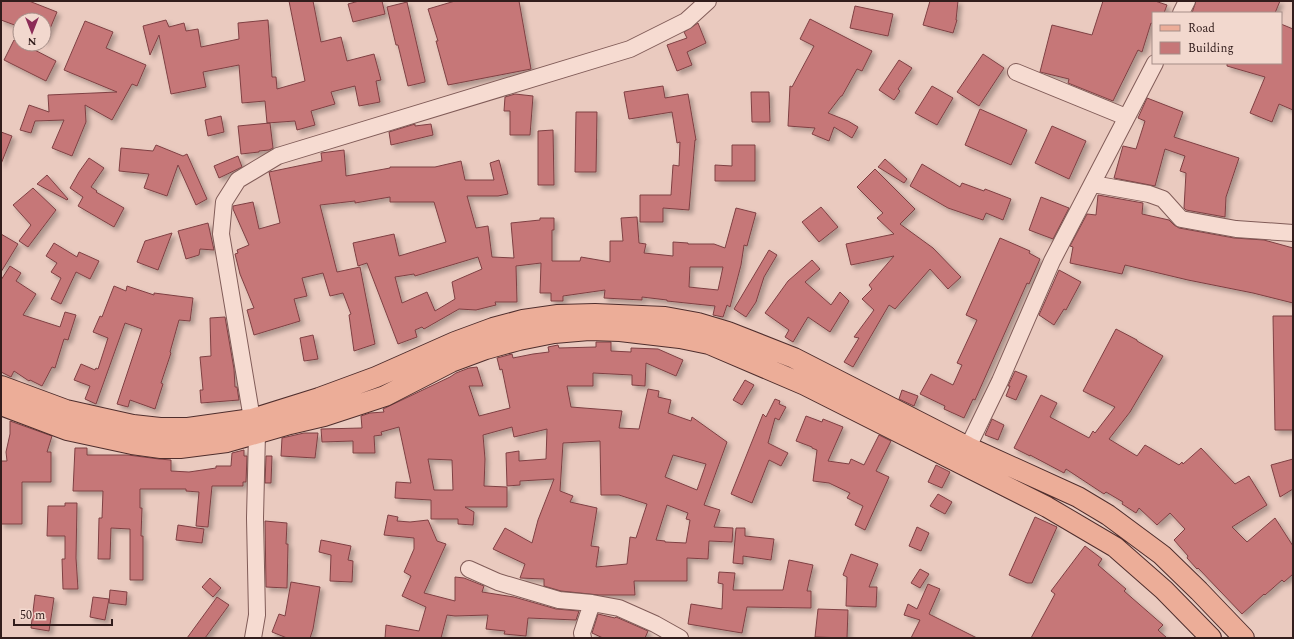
<svg xmlns="http://www.w3.org/2000/svg" width="1294" height="639" font-family="Spectral,serif">
<defs>
<filter id="shadow"><feDropShadow dx="3.5" dy="3.5" stdDeviation="2" flood-color="#0004"/></filter>
</defs>
<rect width="100%" height="100%" fill="#eacabf"/>
<path fill="#c67778" stroke="#7f4043" fill-rule="evenodd" filter="url(#shadow)" d="M1,1H29L57,12L44,43V20H20V27L1,20Z
M289,1H313L321,42L341,37L347,61L374,54L381,80L376,81L380,102L359,106L355,86L331,92L335,104L311,111L315,125L297,130L295,121L267,123L265,101L242,103L239,65L203,72L206,87L171,94L159,35L150,55L143,26L166,20L169,27L184,23L186,31L198,29L201,47L239,39L238,23L268,20L272,77H276L277,89L305,81Z
M359,1H382L385,14L353,22L348,4Z
M455,1H519L531,69L448,85L436,41H438L428,9Z
M930,1H958L956,20H957L953,33L923,25Z
M1103,1H1155L1167,5L1164,13H1153V24L1151,23L1142,52L1138,50L1113,101L1068,83L1069,79L1040,72L1052,25L1092,35Z
M1196,1H1280L1275,13H1192Z
M407,2L425,80V82L408,86L398,45H396L387,7Z
M855,6L893,14L888,36L850,28Z
M810,19L872,51L862,71L857,69L842,96H841L828,113L848,121L858,127L852,138L834,127L829,141L812,134L815,128L788,126L790,86L792,87L814,46L800,39Z
M85,21L113,32L106,48L146,65L137,86L132,84L112,120L85,105L86,122L72,156L52,148L64,120L35,121L31,133L20,130L29,105L49,112L48,95L117,92L64,70Z
M698,23L706,43L687,52L692,65L677,71L667,45L687,38L684,32Z
M1281,24L1293,29V110L1279,104L1272,122L1250,113L1265,77L1227,66V63H1281Z
M14,40L20,43V44H23L56,61L46,81L4,60Z
M983,54L1004,68L979,106L957,92Z
M899,60L912,68L898,89L900,91L894,100L879,90Z
M663,86L665,98L688,94L696,140H695L689,210L663,208V222H640V195H671L673,165L679,166L680,142L677,143L672,112L629,119L624,92Z
M932,86L953,98L937,125L915,113Z
M751,92H769L770,122H752Z
M515,94L533,96L530,135H510V111H504L505,97Z
M1147,98L1183,112L1174,137L1239,158L1226,197L1225,217L1186,210L1184,208L1186,173L1180,171L1185,156L1165,149L1155,186L1114,178L1123,146L1136,149L1145,121L1138,118Z
M980,109L1027,130L1011,165L965,145Z
M576,112H597L596,172H575Z
M221,116L224,132L208,136L205,120Z
M270,123L273,148L269,150L259,151V152L241,154L238,126Z
M415,124V126L431,124L433,135L391,145L389,132Z
M1052,126L1086,141L1069,179L1035,163Z
M553,130L554,185H538V131Z
M1,132L12,136L1,164Z
M156,145L183,156L187,154L207,199L196,205L178,165L167,196L144,188L149,174L119,171L121,148L153,151Z
M732,145H755V181H715V165L732,166Z
M344,150L346,176L390,168V167H435L461,161L465,180H494L490,163L499,160L508,194L498,196H467L476,228L488,226L492,257L514,258L511,223L540,220V218H554V230H552V261H580L581,257L610,262V241H623L621,218L637,217L639,243L646,244L644,253L673,256V242L688,243V244H714L725,248L736,208L756,213L747,246L744,245L741,265L730,307L727,305L723,317L713,315L715,306L667,301V300L642,297V300L604,298L605,290L563,296V301H551V293H540L541,263L516,266L517,302H495L496,305L476,310L459,309L424,329L422,327L415,330L417,337L398,344L367,263L358,266L353,243L394,234L399,256L446,242L434,202H390V197L355,203V201L320,205L337,272L360,267L375,344L354,351L349,315L351,314L343,293L330,296L323,273L302,278L307,296L294,299L300,321L254,335L247,310L254,308L240,274L235,254L238,253L237,250L249,245L233,209V206L253,202L259,229L280,223L269,172L322,161L321,153ZM478,257L482,269L452,282L455,299L435,311L427,292L402,303L395,277L414,274L415,276ZM690,267H723L718,290L689,287Z
M238,156L242,167L219,178L214,166Z
M89,158L104,168L91,187L97,191L96,192L124,208L114,227L78,206L83,197L70,188L79,172Z
M885,159L907,179L904,183L878,167Z
M922,164L960,187L962,183L984,191L985,189L1011,199L1003,220L986,213L983,220L948,208L910,186Z
M875,169L915,209L900,224L933,248L961,277L948,289L930,269L895,309L889,305L853,367L844,362L859,338L854,337L874,310L862,299L872,289L869,285L894,256L851,265L846,244L894,234L877,218L883,213L857,187Z
M47,175L68,199L67,200L37,184Z
M33,188L56,210L28,247L19,241L31,225L13,205Z
M1098,195L1143,203L1142,214L1169,220L1174,225L1179,228L1234,238L1264,240L1293,248V303L1253,293L1188,280L1125,265L1122,274L1070,263L1073,247L1070,246L1087,214L1096,215Z
M1041,197L1069,208L1053,239L1029,230Z
M821,207L838,227L819,242L802,222Z
M208,223L214,250L200,249L199,255L186,259L178,231Z
M172,233L158,270L137,262L145,241Z
M1,234L18,244L1,272Z
M1000,238L1030,251L1029,253L1040,259L1029,284L1027,283L975,400L973,399L964,418L944,409L945,406L920,394L931,374L953,385L962,365L957,363L977,320L966,315Z
M54,243L77,257L79,252L99,261L90,279L76,272L61,304L51,299L61,278L51,272L57,263L46,256Z
M769,250L777,255L764,277L756,302L746,317L734,309Z
M812,260L820,269L805,282L831,305L840,292L849,301L830,332L808,317L793,342L785,337L789,330L765,313L788,281Z
M10,266L21,273L16,281L36,294L23,315L60,327L65,312L76,315L68,340L64,339L55,368L52,367L42,386L30,380L29,381L14,371L11,377L1,372V280Z
M1059,270L1081,282L1066,310L1064,309L1054,325L1039,315Z
M114,286L126,291L127,286L154,295V293L193,298L190,321L179,320L170,352L171,353L161,383L163,384L155,409L130,400L128,407L117,404L142,329L125,323L96,404L85,399L90,386L74,380L81,364L95,370L96,368L98,369L108,338L93,332L100,316L102,317Z
M1273,316H1293V430H1275Z
M225,317L234,369L235,387H237L239,400L201,403L200,390H203L200,357L211,356L210,318Z
M1116,329L1137,340V341L1163,356L1130,412L1109,439L1137,456L1145,445L1179,465L1182,462L1183,464L1201,448L1235,484L1249,476L1267,505L1232,527L1247,542L1275,518L1293,546V574L1284,582L1282,580L1265,595L1264,594L1242,614L1198,568L1197,569L1187,558L1188,556L1174,540L1185,529L1170,513L1157,525L1139,508L1136,513L1122,504L1123,502L1106,492L1104,494L1066,469L1064,473L1030,455V456L1014,448L1041,395L1057,403L1050,417L1089,438L1093,431L1095,433L1115,407L1083,391Z
M313,335L318,359L304,361L300,338Z
M596,342H611V351L631,352V348L658,349L683,360L676,376L646,363L645,386L632,385V375L593,373V386H567L571,407L622,411L619,428L639,429L648,389L659,391L658,397L671,400L668,413L691,421L692,417L727,442L704,505L720,510L714,527L733,528L732,542L709,541L708,559L687,558V581H634L635,595H599L561,591L544,586V579L520,578L525,564L493,549L505,528L532,543L538,520L554,479L520,481V485L507,486L506,453L519,451V461L546,459L547,429L514,437L512,427L483,435L485,459L484,486L507,487V507H465L474,512L473,525L458,524V519H431V500L395,498L396,482L411,483L399,427L381,432L382,435L374,436L375,453H353V441L322,442L321,429L362,428L361,416L370,413L384,412L383,409L450,377L456,373L469,368L477,367L483,386H469L479,416L510,408L502,369L500,370L497,358L512,354L513,358L533,354L549,352L548,347L558,345L559,348L596,347ZM600,441L601,495H619L647,504L636,538L630,537L627,564L596,567L599,547L591,546L597,508L570,502L573,496L560,491L563,443ZM673,455L706,464L697,490L665,477ZM428,459L452,460L453,490H434ZM667,505L688,513L686,519L690,520L686,543L665,542V541L656,540Z
M1015,371L1027,376L1016,400L1006,396L1010,386H1008Z
M745,380L754,385L742,405L733,400Z
M902,390L918,396L914,406L899,399Z
M775,399L780,401L779,404L786,407L779,420L775,418L768,443L788,453L781,466L769,460L752,503L731,494L763,414L766,417Z
M806,416L822,422L823,419L843,427L828,461L849,464L851,459L864,465L879,435L891,441L876,471L889,477L865,530L855,525L863,506L847,498L850,493L829,483L813,481L817,450L812,448V447L796,441Z
M992,419L1004,425L998,440L985,435Z
M10,421L52,436L47,452H51V482H22V524H1V461H7L6,452L10,434Z
M304,433H318L315,458L281,456L282,438Z
M75,448H87V455H128L159,459L171,460V471L189,472L216,468V466H231L232,453L244,450V456H247L246,482H243V486H212L208,527L196,526L199,492L186,491V489H140V508H142L141,536H143V580H130V529L111,528L110,559H98L99,518H102L103,491H73Z
M266,456H272L271,483H265Z
M1293,459V489L1280,497L1271,465Z
M936,465L950,472L942,488L928,482Z
M938,494L952,502L945,514L930,506Z
M65,503H77L76,558L78,589H63L62,559H65V536H47L48,506H65Z
M388,515L398,517L397,521L410,522L428,520L437,541L446,544L424,593L455,601V577L464,578L484,586L482,592L514,597L556,609L579,611L576,620L528,618L526,636L504,634L505,631L486,629L488,615L455,616L447,615L441,638H385L386,625L419,631L426,607L402,596L411,576L404,572L414,549V538L384,535Z
M1035,517L1057,527L1032,583H1027L1009,575Z
M265,521L287,523L286,544H288L287,588L266,587Z
M178,525L204,529L202,543L176,540Z
M917,527L929,533L921,551L909,546Z
M736,528H745V536L774,539L771,560L743,556V564L733,563Z
M321,540L351,546L348,560L353,561L352,582L330,581L331,555L319,552Z
M1085,546L1102,559L1098,565L1126,589L1124,591L1163,625L1158,630L1167,638H1031L1055,594L1051,591Z
M851,554L878,564L869,587H877L876,607L846,606L847,577L843,575Z
M789,560L813,565L807,591H811V608L747,607L742,633L688,624L691,604L722,609L723,584L718,583L719,572L735,573L733,590H783Z
M920,569L929,574L920,588L911,583Z
M210,578L221,588L213,597L202,587Z
M291,582L320,587L313,629L310,638H287L272,632L279,614L285,616Z
M928,584L940,589L929,614L977,638H911L920,620L904,615L908,604L917,609Z
M110,590L127,592L126,605L109,603Z
M35,595L54,598L49,631L31,628Z
M93,597L109,599L105,620L90,617Z
M217,597L229,605L205,638H187Z
M818,609L848,610L847,638L815,637Z
M598,614L615,618L616,617L648,631L645,638H603L592,633Z"/>
<g fill="none" stroke-linecap="round" stroke-linejoin="round">
<defs>
<path id="minor" d="M1181,13L1187,1
M1016,72L1126,117
M1093,184L1149,194L1163,199L1181,219L1236,229L1293,233
M252,419L221,234L224,202L238,180L278,156L630,49L686,21L708,1
M968,447L1000,381L1052,261L1155,63
M469,569L498,582L559,600L592,603L619,608L655,624L680,638
M253,638L257,615L255,518L257,433
M583,638L582,633L592,603"/>
<path id="major" d="M1,386L66,410L97,417L133,425L160,428H188L252,419L319,398L376,377L455,342L493,328L523,320L558,315L595,314L665,317L698,323L728,332L794,358L968,447L1078,497L1108,515L1162,555L1199,591L1244,638
M1,405L67,430L132,444L161,448H180L227,442L290,424L324,416L385,396L451,362L486,349L519,340L554,333L589,330L620,331L680,338L709,344L805,385L1047,507L1115,547L1164,590L1211,638"/>
</defs>
<use href="#minor" stroke="#815c58" stroke-width="18"/>
<use href="#major" stroke="#4f2e2d" stroke-width="22"/>
<use href="#minor" stroke="#f6dbd1" stroke-width="16"/>
<use href="#major" stroke="#ecad98" stroke-width="20"/>
</g>
<rect width="1294" height="639" fill="none" stroke="#321d1c" stroke-width="4"/>
<rect x="1152" y="12" width="130" height="52" fill="#f2d8ce" stroke="#a58d87"/>
<rect x="1160" y="25" width="20" height="6" fill="#ecad98" stroke="#a58d87"/>
<text x="1188" y="32" font-size="12" fill="#321d1c">Road</text>
<rect x="1160" y="42" width="20" height="12" fill="#c67778" stroke="#a58d87"/>
<text x="1188" y="52" font-size="12" fill="#321d1c">Building</text>
<g transform="translate(32 32) rotate(180)"><circle r="19" fill="#f2d8ce" stroke="#a58d87"/>
<path d="M0-3L7 15L0 10L-7 15Z" fill="#8c2c57"/>
<text y="-6" font-size="11" font-weight="bold" text-anchor="middle" fill="#321d1c">N</text>
</g>
<path d="M14 619v6h98v-6" fill="none" stroke="#321d1c" stroke-width="2"/>
<text x="20" y="619" font-size="12" fill="#321d1c" stroke="#f2d8ce" stroke-width="3" paint-order="stroke">50 m</text>
</svg>
